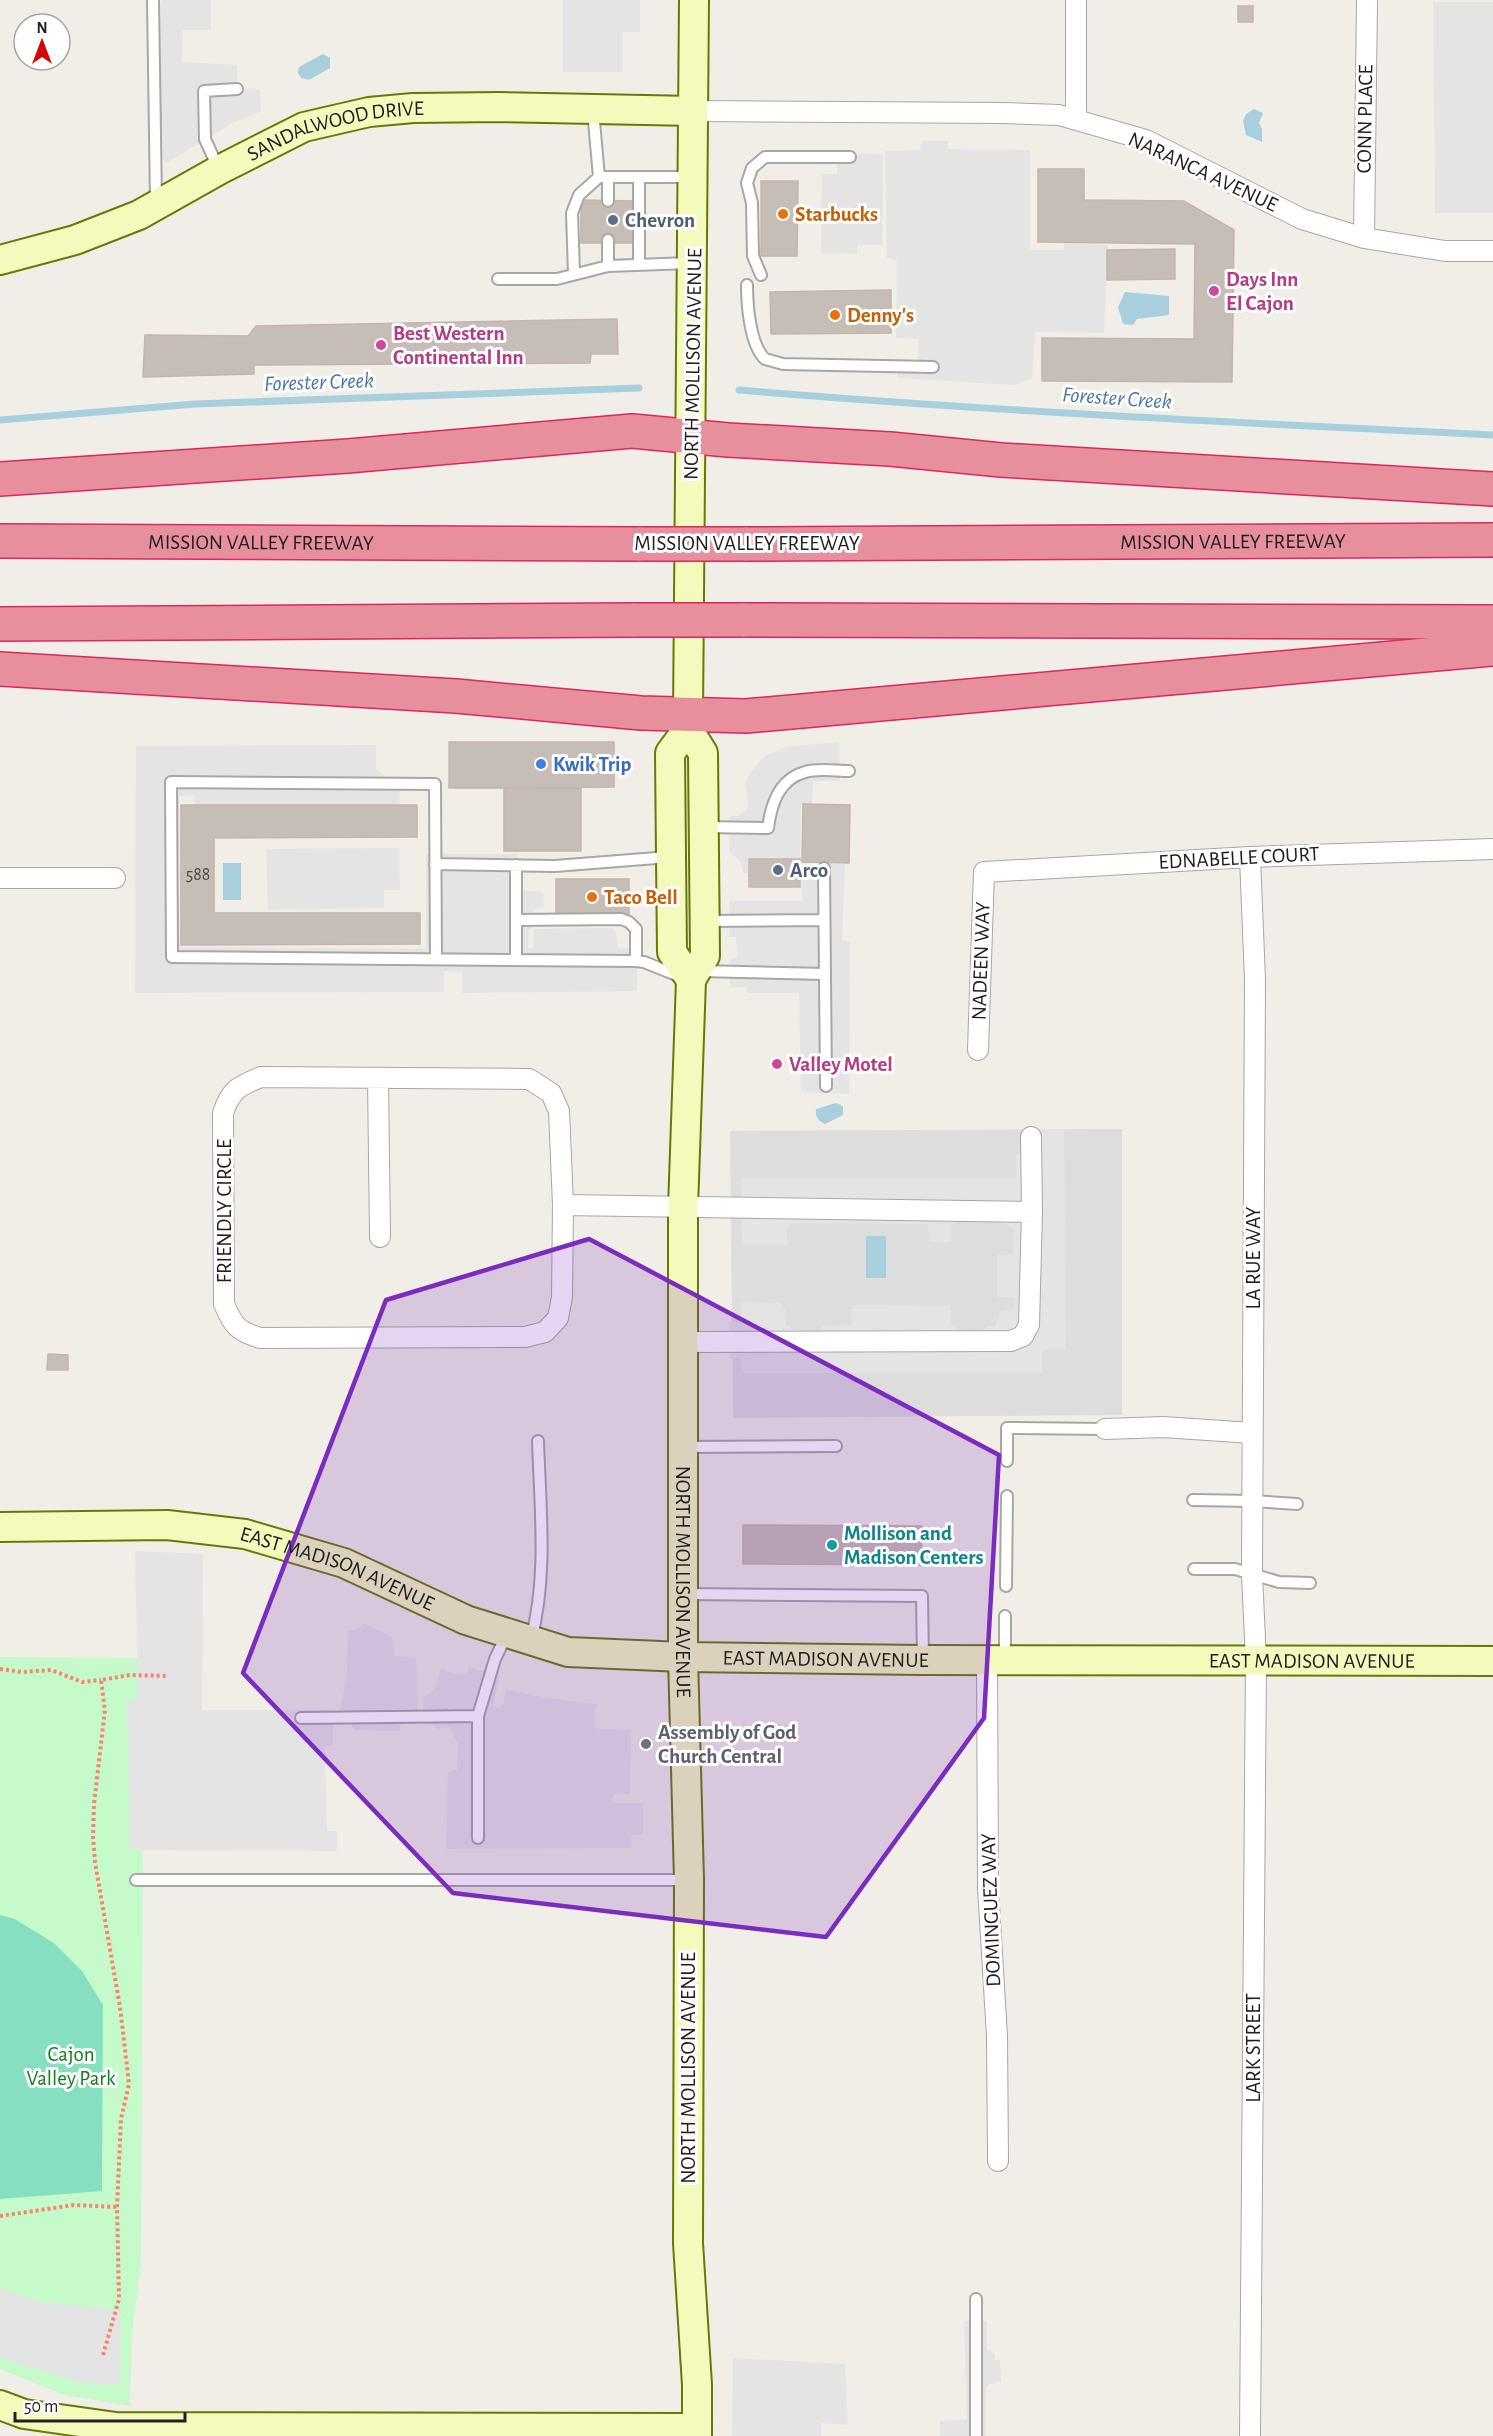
<svg xmlns="http://www.w3.org/2000/svg" width="1493" height="2436" font-family="'Alegreya Sans',sans-serif">
<rect width="100%" height="100%" fill="#f1eee7"/>
<path fill="#dedddd" d="M1122,1129V1415L733,1418L730,1131Z"/>
<path fill="#c5facb" d="M0,1657L138,1658L143,1867L141,2265L132,2333L130,2406L64,2395L0,2369Z"/>
<path fill="#86dfc0" d="M0,1915L15,1919L55,1944L82,1971L103,2005L102,2191L0,2199Z"/>
<path fill="#e4e4e4" d="M161,0H211V30H183L182,62L237,65V88L260,89L261,111L233,123L166,163L160,156Z
M563,0H640V32H623V72H563Z
M1433,2H1493V213H1435Z
M921,141H948V149L1030,150V250H1064V243L1108,245L1104,333L1035,332L1032,378L1015,385L897,378L898,369H918V339L896,338L897,260L887,258L885,151L920,150Z
M837,153L883,154L882,245H857V254L821,253L822,174H837Z
M839,742L840,781H813L812,804L801,805L800,872L743,873L740,861L729,851L730,816H739L748,808L745,785L749,774L765,756L785,747Z
M376,745V769L400,790L399,807H195L194,795L179,796L180,947L426,949V854H517L518,883L520,890L543,892L544,908L534,909L533,926L529,930L528,948H533L534,929L612,928L616,932L618,948L637,949V991L462,993V972L444,971V992L135,993L136,746Z
M399,848L400,890H384V908L268,910L266,849Z
M802,864H845L842,940L850,942L849,1094L801,1092L799,993H747V987H730V959L737,957L736,937H729V901H802Z
M1064,1130L1066,1349H1046L1042,1353V1373H742L741,1358L729,1359V1322H741L740,1302L781,1303L785,1310V1324L795,1331L821,1330L823,1326L852,1325L851,1305L950,1306L951,1323L960,1331L984,1330L987,1326H995L1001,1311L1015,1309V1298L997,1297V1255H1013L1014,1228L1003,1223L959,1221L951,1224V1242H929L928,1224L791,1223L787,1227V1245H742L741,1178H1016V1153H1024V1131Z
M135,1551L203,1554L202,1710H333V1744L325,1747L327,1831H337V1851L130,1850L127,1701L138,1699Z
M364,1623L392,1637L395,1656L416,1658L418,1722H402L399,1731L354,1730L351,1724L339,1718L347,1673L348,1631L357,1629Z
M469,1667L499,1676L494,1706L498,1708L503,1705L506,1689L544,1698L597,1704L594,1721L595,1727L599,1729L631,1730L630,1794H614L612,1801L615,1803H643V1834L631,1835V1848L446,1849L448,1772L457,1770L458,1744L449,1727L437,1729L434,1725L423,1724V1697L430,1694L435,1687L441,1669L461,1675L467,1673Z
M0,2288L39,2302L121,2310L120,2385L79,2382L0,2358Z
M964,2321H987V2349L995,2354V2360H1000L1001,2382L989,2384L986,2388V2436H940V2421L967,2419Z
M733,2358L845,2364L848,2425L821,2423V2436H732Z"/>
<path fill="#a8cfde" d="M323,54L330,58V68L309,80L301,78L298,73L299,67Z
M1254,109L1263,113L1259,123L1262,129V142L1246,135L1243,121L1246,114Z
M1125,292L1169,296V315L1137,319L1133,325L1123,324L1118,307Z
M223,863H241V900H223Z
M836,1103L843,1106V1115L825,1124C818,1121 815,1117 816,1109Z
M866,1236H886V1278H866Z"/>
<g fill="none" stroke-linecap="round" stroke-linejoin="round">
<path stroke="#a8cfde" stroke-width="7" d="M739,390C990,411 1242,423 1493,435
M0,420L195,404L639,388"/>
</g>
<path fill="#c6beb6" stroke="#c3b5a9" stroke-width="1.5" d="M1238,6H1253V22H1238Z
M1038,169H1084V200L1184,201L1234,230L1232,382L1042,381V338L1194,339L1195,244L1038,242Z
M761,181H798L797,256H761Z
M581,200L635,201V243H581Z
M1175,249V279L1107,280V250Z
M891,290V333L771,334L770,292Z
M617,319L618,354H591L590,363L254,365V374L143,377L145,335L248,336L256,326Z
M449,742H614V787L449,788Z
M504,788H581V851H504Z
M803,804L850,805L849,863L802,862Z
M181,805H417V837L214,838V913H420V944L181,945Z
M749,859H800V887H749Z
M556,879H629V915H556Z
M48,1354L68,1355V1370H47Z
M743,1525L922,1526L921,1565L743,1564Z"/>
<g fill="none" stroke-linecap="round" stroke-linejoin="round">
<defs>
<path id="lane" d="M153,0L156,202
M593,110L599,177H691
M219,170L205,139L204,91L237,89
M608,177V201
M608,240V266
M639,264V177
M574,274L572,213L579,195L599,177
M761,275L753,256L752,203L747,183L752,168L765,157H850
M498,279H557L608,266L690,263
M747,285C747,305 750,345 765,359L783,364L933,367
M704,827L768,828C771,804 779,779 805,772C818,768 836,771 849,771
M435,864L555,866L669,857
M516,865V960
M824,868L826,1086
M516,920L621,919L629,922L636,929V961
M705,921L824,920
M436,959L435,784L171,782L172,957L636,961L644,962L679,976
M699,971L825,974
M684,1447L836,1446
M1007,1461V1428L1105,1429
M1193,1500L1253,1501L1297,1504
M1194,1569H1235L1279,1582L1310,1583
M1006,1586L1007,1496
M685,1594L922,1596L923,1659
M531,1640C548,1575 540,1507 538,1441
M1005,1658V1616
M478,1716V1838
M301,1718L478,1716L495,1659L507,1634
M136,1880H687
M976,2436V2299"/>
<path id="street" d="M1076,0V120
M694,111L1003,113L1059,115L1146,140L1302,219L1364,238L1445,251H1493
M1364,238L1367,0
M1250,857L1255,980L1252,1575L1256,1660L1250,2436
M0,878H115
M978,1050L984,872L1250,857L1493,849
M261,1077L529,1079L551,1093L559,1111L563,1205L562,1297L558,1318L545,1332L525,1337L260,1338C237,1331 233,1325 224,1304L223,1113C231,1089 239,1086 261,1077Z
M378,1078L380,1237
M1031,1137L1032,1212
M563,1205L1032,1212L1029,1325L1023,1336L1011,1341L685,1342
M1105,1429L1163,1427L1252,1433
M987,1659L988,1888L997,2036L998,2161"/>
<g id="secondary">
<path id="s1" d="M694,0L688,715V729L703,753L705,956L691,980L683,1208V1657L689,1880L688,2243L697,2385V2436"/>
<path id="s2" d="M0,260L75,240L139,215L219,170L304,127L369,112L413,108L499,107L694,111"/>
<path d="M688,729L670,753L671,857L672,952L691,980"/>
<path id="s3" d="M0,1527L167,1525L245,1534L344,1563L466,1620L568,1652L683,1657L923,1660L1493,1661"/>
<path d="M0,2405L24,2414L116,2427L697,2428"/>
</g>
<g id="highway">
<path d="M0,479L348,456L632,431L728,440L890,449L1001,460L1493,489"/>
<path id="s4" d="M0,541L641,544"/>
<path id="s5" d="M745,544L1493,540"/>
<path d="M742,620L1493,622"/>
<path d="M0,624L636,620"/>
<path d="M0,669L456,696L641,713L746,716L1493,649"/>
</g>
</defs>
<use href="#lane" stroke="#a7a7a7" stroke-width="14"/>
<use href="#street" stroke="#a7a7a7" stroke-width="22"/>
<use href="#secondary" stroke="#687905" stroke-width="32"/>
<use href="#highway" stroke="#db285d" stroke-width="36"/>
<path stroke="#f9836f" stroke-width="4" stroke-dasharray="3 3" stroke-linecap="butt" d="M0,1669L22,1672L51,1670L82,1682L101,1680
M0,2216L74,2205L117,2207
M103,2355L119,2299L117,2207L121,2119L129,2084L120,2007L95,1862L93,1837L94,1804L105,1710L101,1680L130,1675L168,1676"/>
<use href="#lane" stroke="#fff" stroke-width="10"/>
<use href="#street" stroke="#fff" stroke-width="20"/>
<use href="#secondary" stroke="#f4fabc" stroke-width="28"/>
<use href="#highway" stroke="#e78f9c" stroke-width="33"/>
<defs>
<path id="highway-bridge" d="M641,544H745
M636,620H742"/>
</defs>
<use href="#highway-bridge" stroke="#db285d" stroke-width="36" stroke-linecap="butt"/>
<use href="#highway-bridge" stroke="#e78f9c" stroke-width="33"/>
</g>
<path fill="#7b2cbf" fill-opacity="0.2" stroke="#7b2cbf" stroke-width="4.5" stroke-linejoin="round" d="M589,1239L999,1455L984,1718L826,1937L453,1893L243,1673L386,1300Z"/>
<g fill="#e8710a" stroke="#fff" stroke-width="2">
<circle cx="783" cy="214" r="6"/>
<circle cx="835" cy="315" r="6"/>
<circle cx="592" cy="897" r="6"/>
</g>
<g fill="#5c6f8a" stroke="#fff" stroke-width="2">
<circle cx="613" cy="220" r="6"/>
<circle cx="778" cy="870" r="6"/>
</g>
<g fill="#d1479c" stroke="#fff" stroke-width="2">
<circle cx="1214" cy="291" r="6"/>
<circle cx="381" cy="345" r="6"/>
<circle cx="777" cy="1064" r="6"/>
</g>
<circle fill="#3f7fe0" stroke="#fff" stroke-width="2" cx="541" cy="764" r="6"/>
<circle fill="#0f9aa8" stroke="#fff" stroke-width="2" cx="832" cy="1545" r="6"/>
<circle fill="#6b7280" stroke="#fff" stroke-width="2" cx="646" cy="1744" r="6"/>
<g text-anchor="middle" dominant-baseline="central" stroke-width="6" stroke-linejoin="round" paint-order="stroke">
<g font-size="18" fill="#4a4846">
<text x="198" y="875">588</text>
</g>
<g font-size="21" fill="#202020" stroke="#fff">
<text transform="translate(1365 119) rotate(-89)">CONN PLACE</text>
<text stroke="none"><textPath href="#s2" startOffset="363">SANDALWOOD DRIVE</textPath></text>
<text transform="translate(1203 172) rotate(25)">NARANCA AVENUE</text>
<text transform="translate(693 364) rotate(-89)">NORTH MOLLISON AVENUE</text>
<text stroke="none"><textPath href="#s5" startOffset="488">MISSION VALLEY FREEWAY</textPath></text>
<text stroke="none"><textPath href="#s4" startOffset="261">MISSION VALLEY FREEWAY</textPath></text>
<text x="747" y="543">MISSION VALLEY FREEWAY</text>
<text transform="translate(1239 858) rotate(-3)">EDNABELLE COURT</text>
<text transform="translate(981 961) rotate(-88)">NADEEN WAY</text>
<text transform="translate(224 1211) rotate(-90)">FRIENDLY CIRCLE</text>
<text transform="translate(1253 1258) rotate(-90)">LA RUE WAY</text>
<text stroke="none"><textPath href="#s3" startOffset="344">EAST MADISON AVENUE</textPath></text>
<text stroke="none"><textPath href="#s1" startOffset="1590">NORTH MOLLISON AVENUE</textPath></text>
<text stroke="none"><textPath href="#s3" startOffset="848">EAST MADISON AVENUE</textPath></text>
<text stroke="none"><textPath href="#s3" startOffset="1334">EAST MADISON AVENUE</textPath></text>
<text transform="translate(991 1910) rotate(-92)">DOMINGUEZ WAY</text>
<text transform="translate(1253 2048) rotate(-90)">LARK STREET</text>
<text transform="translate(688 2068) rotate(-90)">NORTH MOLLISON AVENUE</text>
</g>
<g font-size="21" font-weight="bold" fill="#c56008" stroke="#fff" text-anchor="start">
<text x="795" y="214">Starbucks</text>
<text x="847" y="315">Denny's</text>
<text x="604" y="897">Taco Bell</text>
</g>
<g font-size="21" font-weight="bold" fill="#4e5e75" stroke="#fff" text-anchor="start">
<text x="625" y="220">Chevron</text>
<text x="790" y="870">Arco</text>
</g>
<g font-size="21" font-weight="bold" fill="#b23c85" stroke="#fff" text-anchor="start">
<text x="1226" y="279">Days Inn<tspan x="1226" dy="24">El Cajon</tspan></text>
<text x="393" y="333">Best Western<tspan x="393" dy="24">Continental Inn</tspan></text>
<text x="789" y="1064">Valley Motel</text>
</g>
<g font-size="21" font-weight="bold" fill="#366cbe" stroke="#fff" text-anchor="start">
<text x="553" y="764">Kwik Trip</text>
</g>
<g font-size="21" font-weight="bold" fill="#0d838f" stroke="#fff" text-anchor="start">
<text x="844" y="1533">Mollison and<tspan x="844" dy="24">Madison Centers</tspan></text>
</g>
<g font-size="21" font-weight="bold" fill="#5b616d" stroke="#fff" text-anchor="start">
<text x="658" y="1732">Assembly of God<tspan x="658" dy="24">Church Central</tspan></text>
</g>
<g font-size="21" fill="#0c811b" stroke="#fff">
<text x="71" y="2054">Cajon<tspan x="71" dy="24">Valley Park</tspan></text>
</g>
<g font-size="22" font-style="italic" fill="#4975a9" stroke="#fff">
<text transform="translate(319 382) rotate(-2)">Forester Creek</text>
<text transform="translate(1117 398) rotate(4)">Forester Creek</text>
</g>
</g>
<g transform="translate(42 42)"><circle r="28" fill="#ffffff" stroke="#a6a6a6" stroke-width="1.5"/>
<path d="M0-4.5L10 22L0 15L-10 22Z" fill="#d00901"/>
<text y="-9" font-size="16" font-weight="bold" text-anchor="middle" fill="#202020">N</text>
</g>
<path d="M15 2412v9h170v-9" fill="none" stroke="#202020" stroke-width="3"/>
<text x="24" y="2412" font-size="18" fill="#202020" stroke="#ffffff" stroke-width="4.5" paint-order="stroke">50 m</text>
</svg>
